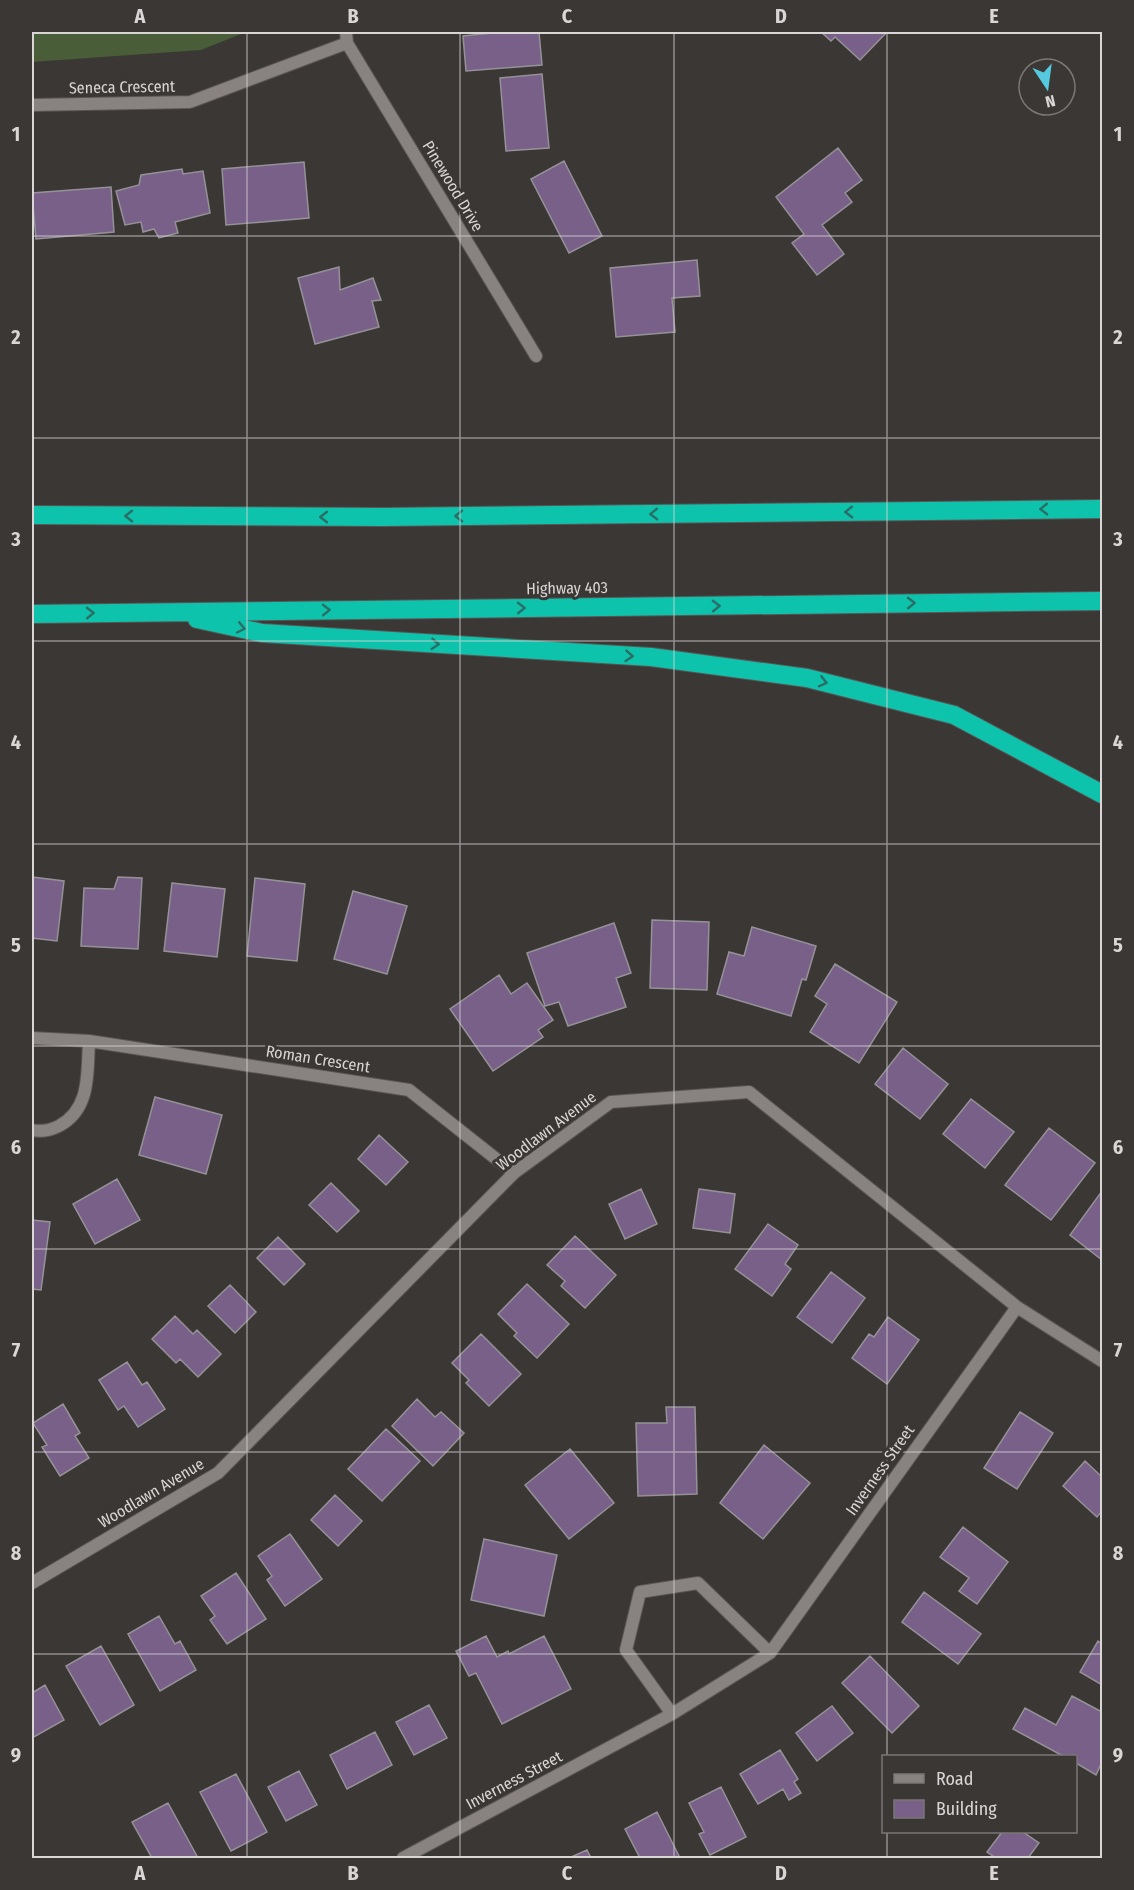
<svg xmlns="http://www.w3.org/2000/svg" width="1134" height="1890" font-family="'Fira Sans Condensed',sans-serif">
<rect width="100%" height="100%" fill="#3b3735"/>
<path fill="#485d38" d="M32,32H246L201,50L32,62Z"/>
<path fill="#786089" stroke="#959297" stroke-width="1.5" d="M501,32H539L542,65L466,71L463,36Z
M821,32H887L860,60L835,37L831,41Z
M542,74L549,148L506,151L500,78Z
M838,148L862,180L845,193L852,202L822,225L844,254L817,275L792,243L804,234L776,197Z
M564,161L602,236L569,253L531,179Z
M304,162L309,218L226,225L222,169Z
M182,169L183,174L203,171L210,213L175,222L178,233L159,238L154,229L143,232L141,222L125,225L116,191L139,185L141,175Z
M111,187L114,232L36,239L32,193Z
M697,260L700,296L672,298L675,332L616,337L610,268Z
M339,267L340,290L373,278L381,300L372,301L379,327L315,344L298,278Z
M32,877L64,881L57,941L32,938Z
M118,877L142,878L138,949L81,946L84,888L114,889Z
M255,878L305,884L297,961L247,956Z
M172,883L225,889L217,957L164,951Z
M353,891L407,906L387,974L334,959Z
M652,920L709,922L707,990L650,988Z
M614,923L631,973L616,978L626,1007L568,1026L559,1002L545,1006L527,953Z
M752,927L816,946L806,980L802,979L791,1016L717,994L729,952L744,956Z
M835,964L897,1002L859,1063L810,1032L827,1004L815,996Z
M499,975L511,994L527,983L553,1020L538,1030L543,1037L493,1071L450,1009Z
M903,1048L948,1084L920,1119L875,1084Z
M155,1097L222,1115L206,1174L139,1155Z
M971,1099L1014,1132L985,1168L943,1134Z
M1049,1128L1095,1163L1051,1220L1005,1185Z
M379,1135L408,1162L386,1185L358,1159Z
M117,1179L140,1220L95,1244L73,1204Z
M331,1183L359,1211L337,1232L309,1205Z
M641,1189L657,1224L625,1239L609,1204Z
M699,1189L735,1194L730,1233L693,1228Z
M1102,1191V1260L1070,1235Z
M32,1220L50,1222L41,1290L32,1289Z
M768,1224L798,1245L785,1264L791,1269L772,1296L735,1269Z
M575,1236L616,1275L585,1308L561,1286L565,1281L547,1265Z
M278,1237L305,1264L284,1285L257,1258Z
M831,1272L865,1298L832,1343L797,1317Z
M527,1284L569,1324L537,1358L514,1336L517,1333L498,1314Z
M230,1285L256,1312L235,1333L208,1306Z
M175,1316L193,1334L197,1330L221,1354L198,1377L180,1359L176,1363L152,1339Z
M888,1317L919,1340L887,1384L852,1358L869,1334L874,1337Z
M481,1334L521,1374L489,1406L466,1383L469,1380L452,1363Z
M127,1362L142,1385L147,1382L165,1409L138,1427L124,1406L118,1410L99,1380Z
M417,1399L435,1417L441,1412L464,1433L433,1466L392,1426Z
M63,1404L80,1433L75,1436L89,1458L60,1476L42,1447L47,1445L33,1423Z
M666,1407H695L697,1494L638,1496L636,1423H667Z
M1020,1412L1053,1433L1017,1489L984,1468Z
M386,1429L420,1461L382,1501L348,1469Z
M764,1445L810,1483L763,1539L720,1503Z
M570,1449L614,1503L569,1539L525,1485Z
M1085,1461L1102,1477V1511L1097,1517L1063,1486Z
M335,1495L362,1521L338,1546L311,1520Z
M963,1527L1008,1562L977,1604L959,1591L969,1578L940,1557Z
M290,1534L322,1579L285,1606L267,1580L272,1576L258,1556Z
M484,1539L557,1555L544,1616L471,1600Z
M236,1573L266,1619L227,1644L210,1620L215,1616L201,1596Z
M924,1592L981,1634L958,1664L902,1622Z
M159,1616L175,1644L180,1641L196,1670L160,1691L128,1634Z
M486,1636L497,1657L508,1651L509,1654L544,1636L571,1689L502,1724L476,1673L469,1676L456,1651Z
M1098,1641L1102,1644V1685L1080,1672Z
M101,1646L134,1705L100,1725L66,1666Z
M870,1656L919,1706L892,1733L842,1683Z
M45,1685L64,1720L32,1738V1693Z
M1072,1696L1102,1712V1762L1096,1775L1076,1763V1756H1063L1013,1729L1025,1708L1056,1725Z
M429,1705L447,1738L414,1755L396,1722Z
M832,1706L853,1733L817,1761L796,1733Z
M375,1732L392,1765L347,1789L330,1755Z
M780,1750L798,1779L794,1782L801,1793L789,1800L783,1789L758,1804L740,1774Z
M299,1771L317,1805L286,1821L268,1787Z
M236,1774L267,1832L231,1851L200,1792Z
M721,1787L746,1837L710,1855L699,1834L704,1832L689,1803Z
M168,1803L198,1858H152L132,1822Z
M657,1812L680,1858H640L625,1829Z
M1002,1832H1023L1039,1843L1028,1858H996L987,1852Z
M587,1850L591,1858H569Z"/>
<g fill="none" stroke-linecap="round" stroke-linejoin="round">
<defs>
<path id="minor" d="M346,32L347,43L536,356
M32,105L190,102L347,43
M32,1038L89,1041L409,1090L514,1173
M32,1130C41,1132 51,1130 59,1126C91,1109 87,1073 89,1041
M32,1583L218,1473L514,1173L611,1102L749,1092L1017,1307L1102,1361
M672,1714L626,1650L640,1592L698,1583L770,1653
M403,1858L672,1714L770,1653L1017,1307"/>
<path id="motorway" d="M32,515L383,517L1102,509
M32,614L1102,601
M197,619L262,633L651,657L807,678L954,715L1102,794"/>
</defs>
<use href="#minor" stroke="#595554" stroke-width="14"/>
<use href="#motorway" stroke="#595554" stroke-width="20"/>
<use href="#minor" stroke="#888380" stroke-width="12"/>
<use href="#motorway" stroke="#0ec3ac" stroke-width="18"/>
</g>
<defs><path id="oneway-chevron" d="M-2-3.5L2.5 0L-2 3.5" fill="none" stroke-width="1.6" stroke-linecap="round" stroke-linejoin="round" transform="scale(1.5)"/></defs>
<g stroke="#296f65">
<use href="#oneway-chevron" transform="translate(1044 509) rotate(179)"/>
<use href="#oneway-chevron" transform="translate(849 512) rotate(179)"/>
<use href="#oneway-chevron" transform="translate(654 514) rotate(179)"/>
<use href="#oneway-chevron" transform="translate(129 516) rotate(-180)"/>
<use href="#oneway-chevron" transform="translate(459 516) rotate(179)"/>
<use href="#oneway-chevron" transform="translate(324 517) rotate(-180)"/>
<use href="#oneway-chevron" transform="translate(911 603) rotate(-1)"/>
<use href="#oneway-chevron" transform="translate(716 606) rotate(-1)"/>
<use href="#oneway-chevron" transform="translate(521 608) rotate(-1)"/>
<use href="#oneway-chevron" transform="translate(326 610) rotate(-1)"/>
<use href="#oneway-chevron" transform="translate(90 613) rotate(-1)"/>
<use href="#oneway-chevron" transform="translate(241 628) rotate(12)"/>
<use href="#oneway-chevron" transform="translate(435 644) rotate(4)"/>
<use href="#oneway-chevron" transform="translate(629 656) rotate(4)"/>
<use href="#oneway-chevron" transform="translate(823 682) rotate(14)"/>
</g>
<path fill="none" stroke="#d9d6d5" stroke-width="1.5" stroke-opacity="0.55" d="M247,32V1858M460,32V1858M674,32V1858M887,32V1756M32,236H1102M32,438H1102M32,641H1102M32,844H1102M32,1046H1102M32,1249H1102M32,1452H1102M32,1654H1102M887,1832V1858"/>
<g text-anchor="middle" dominant-baseline="central" stroke-width="6" stroke-linejoin="round" paint-order="stroke">
<g font-size="16" fill="#d9d6d5" stroke="#3b3735">
<text transform="translate(122 87) rotate(-1)">Seneca Crescent</text>
<text transform="translate(453 186) rotate(59)">Pinewood Drive</text>
<text transform="translate(567 588) rotate(-1)">Highway 403</text>
<text transform="translate(318 1059) rotate(9)">Roman Crescent</text>
<text transform="translate(546 1131) rotate(-37)">Woodlawn Avenue</text>
<text transform="translate(880 1470) rotate(-55)">Inverness Street</text>
<text transform="translate(151 1493) rotate(-31)">Woodlawn Avenue</text>
<text transform="translate(514 1780) rotate(-28)">Inverness Street</text>
</g>
</g>
<rect width="1134" height="1890" fill="none" stroke="#3b3735" stroke-width="66"/>
<rect x="882" y="1755" width="195" height="78" fill="#3b3735" stroke="#7a7775" stroke-width="1.5"/>
<rect x="894" y="1774" width="30" height="9" fill="#888380" stroke="#7a7775" stroke-width="1.5"/>
<text x="936" y="1785" font-size="18" fill="#d9d6d5">Road</text>
<rect x="894" y="1800" width="30" height="18" fill="#786089" stroke="#7a7775" stroke-width="1.5"/>
<text x="936" y="1815" font-size="18" fill="#d9d6d5">Building</text>
<g transform="translate(1047 87) rotate(167)"><circle r="28" fill="#3b3735" stroke="#7a7775" stroke-width="1.5"/>
<path d="M0-4.5L10 22L0 15L-10 22Z" fill="#55cade"/>
<text y="-9" font-size="16" font-weight="bold" text-anchor="middle" fill="#d9d6d5">N</text>
</g>
<rect x="33" y="33" width="1068" height="1824" fill="none" stroke="#d9d6d5" stroke-width="2"/>
<g font-size="20" text-anchor="middle" font-weight="bold" fill="#d9d6d5">
<text x="140" y="23">A</text>
<text x="353" y="23">B</text>
<text x="567" y="23">C</text>
<text x="781" y="23">D</text>
<text x="994" y="23">E</text>
<text x="16" y="141">1</text>
<text x="1118" y="141">1</text>
<text x="16" y="344">2</text>
<text x="1118" y="344">2</text>
<text x="16" y="546">3</text>
<text x="1118" y="546">3</text>
<text x="16" y="749">4</text>
<text x="1118" y="749">4</text>
<text x="16" y="952">5</text>
<text x="1118" y="952">5</text>
<text x="16" y="1154">6</text>
<text x="1118" y="1154">6</text>
<text x="16" y="1357">7</text>
<text x="1118" y="1357">7</text>
<text x="16" y="1560">8</text>
<text x="1118" y="1560">8</text>
<text x="16" y="1762">9</text>
<text x="1118" y="1762">9</text>
<text x="140" y="1880">A</text>
<text x="353" y="1880">B</text>
<text x="567" y="1880">C</text>
<text x="781" y="1880">D</text>
<text x="994" y="1880">E</text>
</g>
</svg>
